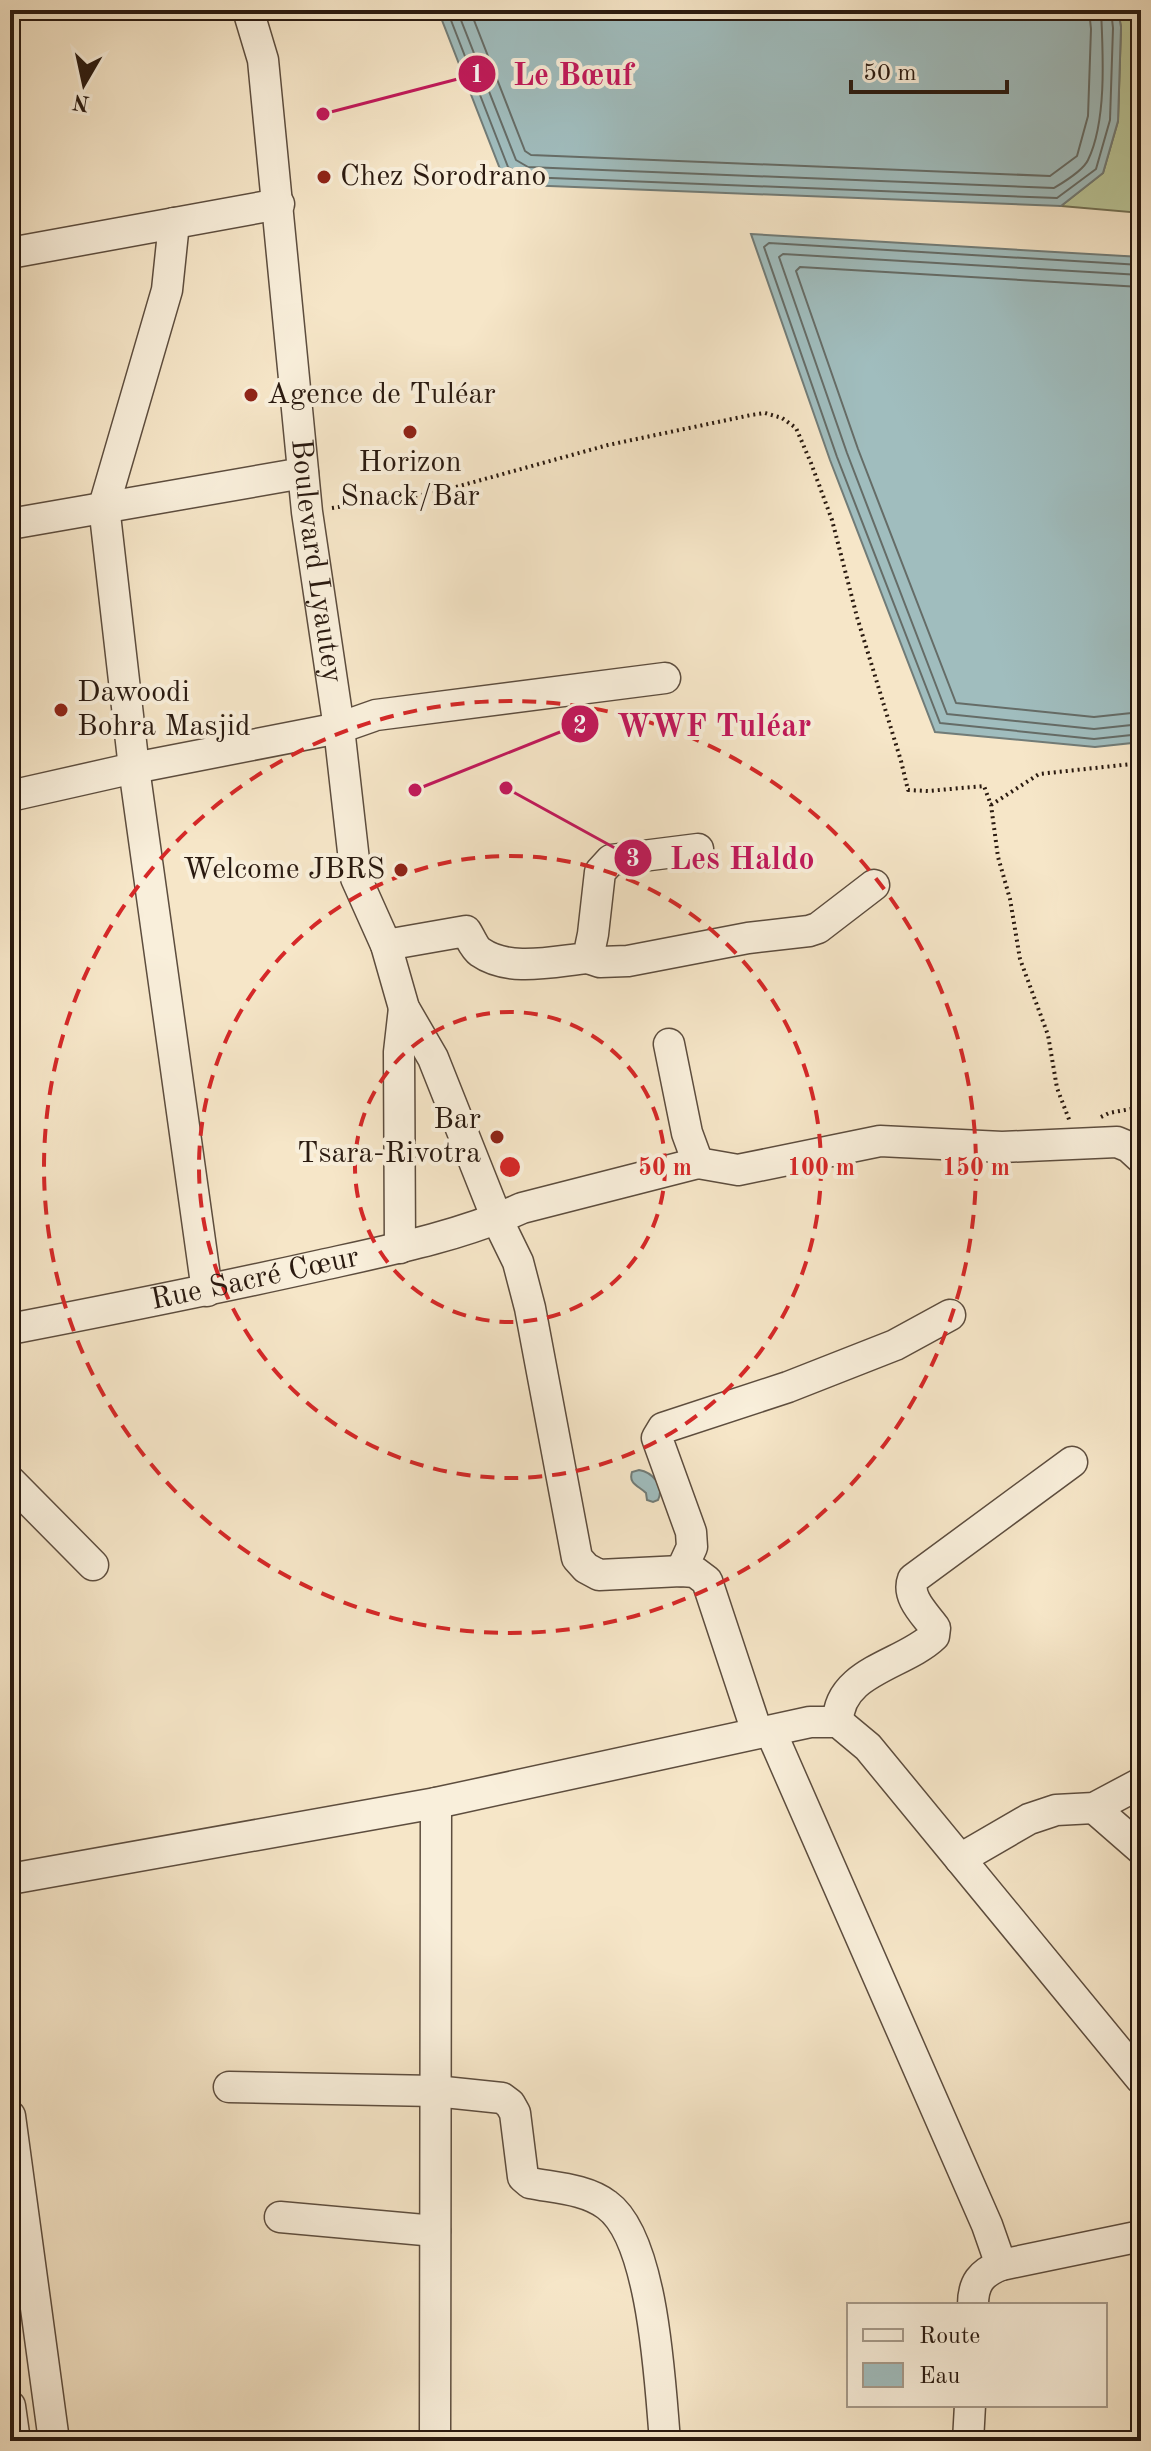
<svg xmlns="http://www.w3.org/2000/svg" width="1151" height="2451" font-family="'Old Standard TT',serif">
<rect width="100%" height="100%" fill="#f6e6c8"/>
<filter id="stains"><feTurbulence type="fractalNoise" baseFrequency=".0025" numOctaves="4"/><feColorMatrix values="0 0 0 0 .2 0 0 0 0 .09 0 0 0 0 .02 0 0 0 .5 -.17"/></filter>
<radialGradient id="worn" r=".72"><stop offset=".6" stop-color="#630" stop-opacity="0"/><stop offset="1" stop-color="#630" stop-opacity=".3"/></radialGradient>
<path fill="#bac698" stroke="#727054" stroke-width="2" d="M1118,10H1141V213L1061,206L1103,173L1118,121L1121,27Z"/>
<path fill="#a0bdbe" stroke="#717c78" stroke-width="2" d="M438,10H1118L1121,27L1118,121L1103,173L1061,206L524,185L502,174Z
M751,234L1141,257V742L1095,747L935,732L830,460Z
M639,1470C652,1472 665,1486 658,1500L653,1502L647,1500L646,1493C639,1486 628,1484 632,1472Z"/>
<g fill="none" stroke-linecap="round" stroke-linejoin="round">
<path stroke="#656c67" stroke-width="2" d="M447,10L508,167L526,177L1057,198L1096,169L1110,120L1113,28L1111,10
M457,10L516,160L528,167L1054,188C1064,182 1083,171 1088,160C1107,121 1103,53 1101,10
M470,10L525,151L531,155L1050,176L1077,156L1088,116L1091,29L1089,10
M1141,265L769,243L764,247L837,457L940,723L1094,739L1141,734
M1141,275L783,254L779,257L847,453L947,714L1094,729L1141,724
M1141,287L800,267L796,271L858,449L956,703L1094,717L1141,712"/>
<defs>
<g id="minor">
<path id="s1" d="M248,10L263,60L307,512L339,728L356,878L386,945L404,1008L433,1058L497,1219L518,1262L530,1308L577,1558L586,1568L599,1575L681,1571L695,1572L707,1581L757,1732"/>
<path d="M174,223L167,290L104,506L134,768L207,1291"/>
<path d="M10,253L279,204"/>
<path d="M10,524L303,473"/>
<path d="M10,796L134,768L339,728L376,715L665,678"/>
<path d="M386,945L466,931C470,937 474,948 480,952C510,973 555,961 588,958L593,934L600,872L611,860L698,849"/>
<path d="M588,958L600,962L628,961L748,938L809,931L818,928L874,885"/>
<path d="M669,1044L687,1133L698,1163L738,1170L880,1141L1002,1147L1117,1142L1129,1147L1141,1158"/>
<path d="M400,1248L399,1052L404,1008"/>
<path id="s2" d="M10,1329C114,1309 219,1288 322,1265C390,1250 460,1236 522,1208L698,1163"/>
<path d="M10,1481L93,1565"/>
<path d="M681,1571L692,1547L691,1532L657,1438L663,1428L788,1387L895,1345L950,1315"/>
<path d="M838,1722C838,1671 904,1665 934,1636L935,1628C925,1614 906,1597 913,1579L1072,1462"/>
<path d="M771,1732L987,2225L1001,2265"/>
<path d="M1094,1808L1141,1849"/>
<path d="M960,1859L1029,1819L1056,1810L1094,1808L1141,1783"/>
<path d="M10,1879L436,1803L810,1722H838L868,1747L1141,2079"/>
<path d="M229,2087L435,2091L502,2098L510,2104L515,2113L523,2177L530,2183C556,2188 586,2189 607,2205C654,2239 660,2385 665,2441"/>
<path d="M10,2116L54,2441"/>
<path d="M280,2217L435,2231"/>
<path d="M973,2305C973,2283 981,2273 1001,2265L1141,2236"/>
<path d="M10,2406L15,2441"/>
<path d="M435,2441L436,1803"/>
<path d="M968,2441L970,2405"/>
</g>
</defs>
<use href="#minor" stroke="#5d4d3e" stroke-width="33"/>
<path stroke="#2a1a10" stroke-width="4" stroke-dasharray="2 4" stroke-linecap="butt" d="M332,508L434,493L608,445L751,415L765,413L782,418L796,428L811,463L832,520L857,617L901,761L908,790L928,791L984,786L991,805L998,857L1010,899L1020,959L1048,1035L1057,1088L1070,1122
M991,805L1039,774L1141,763
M1101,1117L1109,1113L1141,1107"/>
<use href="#minor" stroke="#f9efdb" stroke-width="30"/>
</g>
<g fill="none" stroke="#d62828" stroke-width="4" stroke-dasharray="14 10">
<circle cx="510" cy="1167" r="155"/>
<circle cx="510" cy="1167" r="311"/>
<circle cx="510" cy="1167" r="466"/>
</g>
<g fill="#8f2418" stroke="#f9efdb" stroke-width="3">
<circle cx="324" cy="177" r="8"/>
<circle cx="251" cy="395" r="8"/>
<circle cx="410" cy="432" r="8"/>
<circle cx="61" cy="710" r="8"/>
<circle cx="401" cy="870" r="8"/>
<circle cx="497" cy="1137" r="8"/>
</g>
<g text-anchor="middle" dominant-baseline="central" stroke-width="8" stroke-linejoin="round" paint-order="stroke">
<g font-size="30" fill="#2a1a10" stroke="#f9efdb" text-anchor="start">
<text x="340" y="177">Chez Sorodrano</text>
<text x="267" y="395">Agence de Tuléar</text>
<text x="410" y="463" text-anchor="middle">Horizon<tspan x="410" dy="34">Snack/Bar</tspan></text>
<text x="77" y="693">Dawoodi<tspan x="77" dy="34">Bohra Masjid</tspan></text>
<text x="385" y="870" text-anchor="end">Welcome JBRS</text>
<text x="481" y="1120" text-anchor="end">Bar<tspan x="481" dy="34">Tsara-Rivotra</tspan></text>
</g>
<g font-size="30" fill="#2a1a10" stroke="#f9efdb">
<text stroke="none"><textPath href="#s1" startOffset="556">Boulevard Lyautey</textPath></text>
<text stroke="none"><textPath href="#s2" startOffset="250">Rue Sacré Cœur</textPath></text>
</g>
</g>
<circle cx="510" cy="1167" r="12" fill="#d62828" stroke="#f9efdb" stroke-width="4"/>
<g font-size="24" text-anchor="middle" font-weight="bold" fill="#d62828" stroke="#f9efdb" stroke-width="8" stroke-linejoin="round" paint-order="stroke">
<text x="665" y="1175">50 m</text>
<text x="821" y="1175">100 m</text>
<text x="976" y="1175">150 m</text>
</g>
<path fill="none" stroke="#c2185b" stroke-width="3" d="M323 114L477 74M415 790L580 724M506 788L633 858"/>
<g fill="#c2185b" stroke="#f9efdb" stroke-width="3">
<circle cx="323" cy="114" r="8"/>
<circle cx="415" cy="790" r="8"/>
<circle cx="506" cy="788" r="8"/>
<circle cx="477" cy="74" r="20"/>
<circle cx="580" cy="724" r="20"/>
<circle cx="633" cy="858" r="20"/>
</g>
<g font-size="24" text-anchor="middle" font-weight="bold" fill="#fff">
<text x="477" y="82">1</text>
<text x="580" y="733">2</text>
<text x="633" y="866">3</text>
</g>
<g font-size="32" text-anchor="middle" font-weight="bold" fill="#c2185b" stroke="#f9efdb" stroke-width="8" stroke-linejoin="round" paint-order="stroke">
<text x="573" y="85">Le Bœuf</text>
<text x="714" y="736">WWF Tuléar</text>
<text x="742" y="869">Les Haldo</text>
</g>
<rect width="1151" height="2451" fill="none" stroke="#f6e6c8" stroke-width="40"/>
<rect x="12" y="12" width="1127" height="2427" fill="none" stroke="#2a1a10" stroke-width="4"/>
<rect x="20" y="20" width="1111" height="2411" fill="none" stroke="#2a1a10" stroke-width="2"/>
<rect x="847" y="2303" width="260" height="104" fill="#f9efdb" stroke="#a69a8a" stroke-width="2"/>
<rect x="863" y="2329" width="40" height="12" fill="#f9efdb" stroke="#a69a8a" stroke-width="2"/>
<text x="919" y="2343" font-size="24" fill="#2a1a10">Route</text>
<rect x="863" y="2363" width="40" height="24" fill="#a0bdbe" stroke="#a69a8a" stroke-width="2"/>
<text x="919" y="2383" font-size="24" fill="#2a1a10">Eau</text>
<g transform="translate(84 84) rotate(189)" stroke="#f9efdb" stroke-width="6" paint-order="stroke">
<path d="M0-6L14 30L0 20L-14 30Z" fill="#2a1a10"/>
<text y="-12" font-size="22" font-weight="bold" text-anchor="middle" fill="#2a1a10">N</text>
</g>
<path d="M851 80v12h156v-12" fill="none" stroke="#2a1a10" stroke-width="4"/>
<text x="863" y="80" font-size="24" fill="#2a1a10" stroke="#f9efdb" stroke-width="6" paint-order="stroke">50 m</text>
<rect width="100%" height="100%" filter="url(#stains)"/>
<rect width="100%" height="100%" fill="url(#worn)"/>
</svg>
